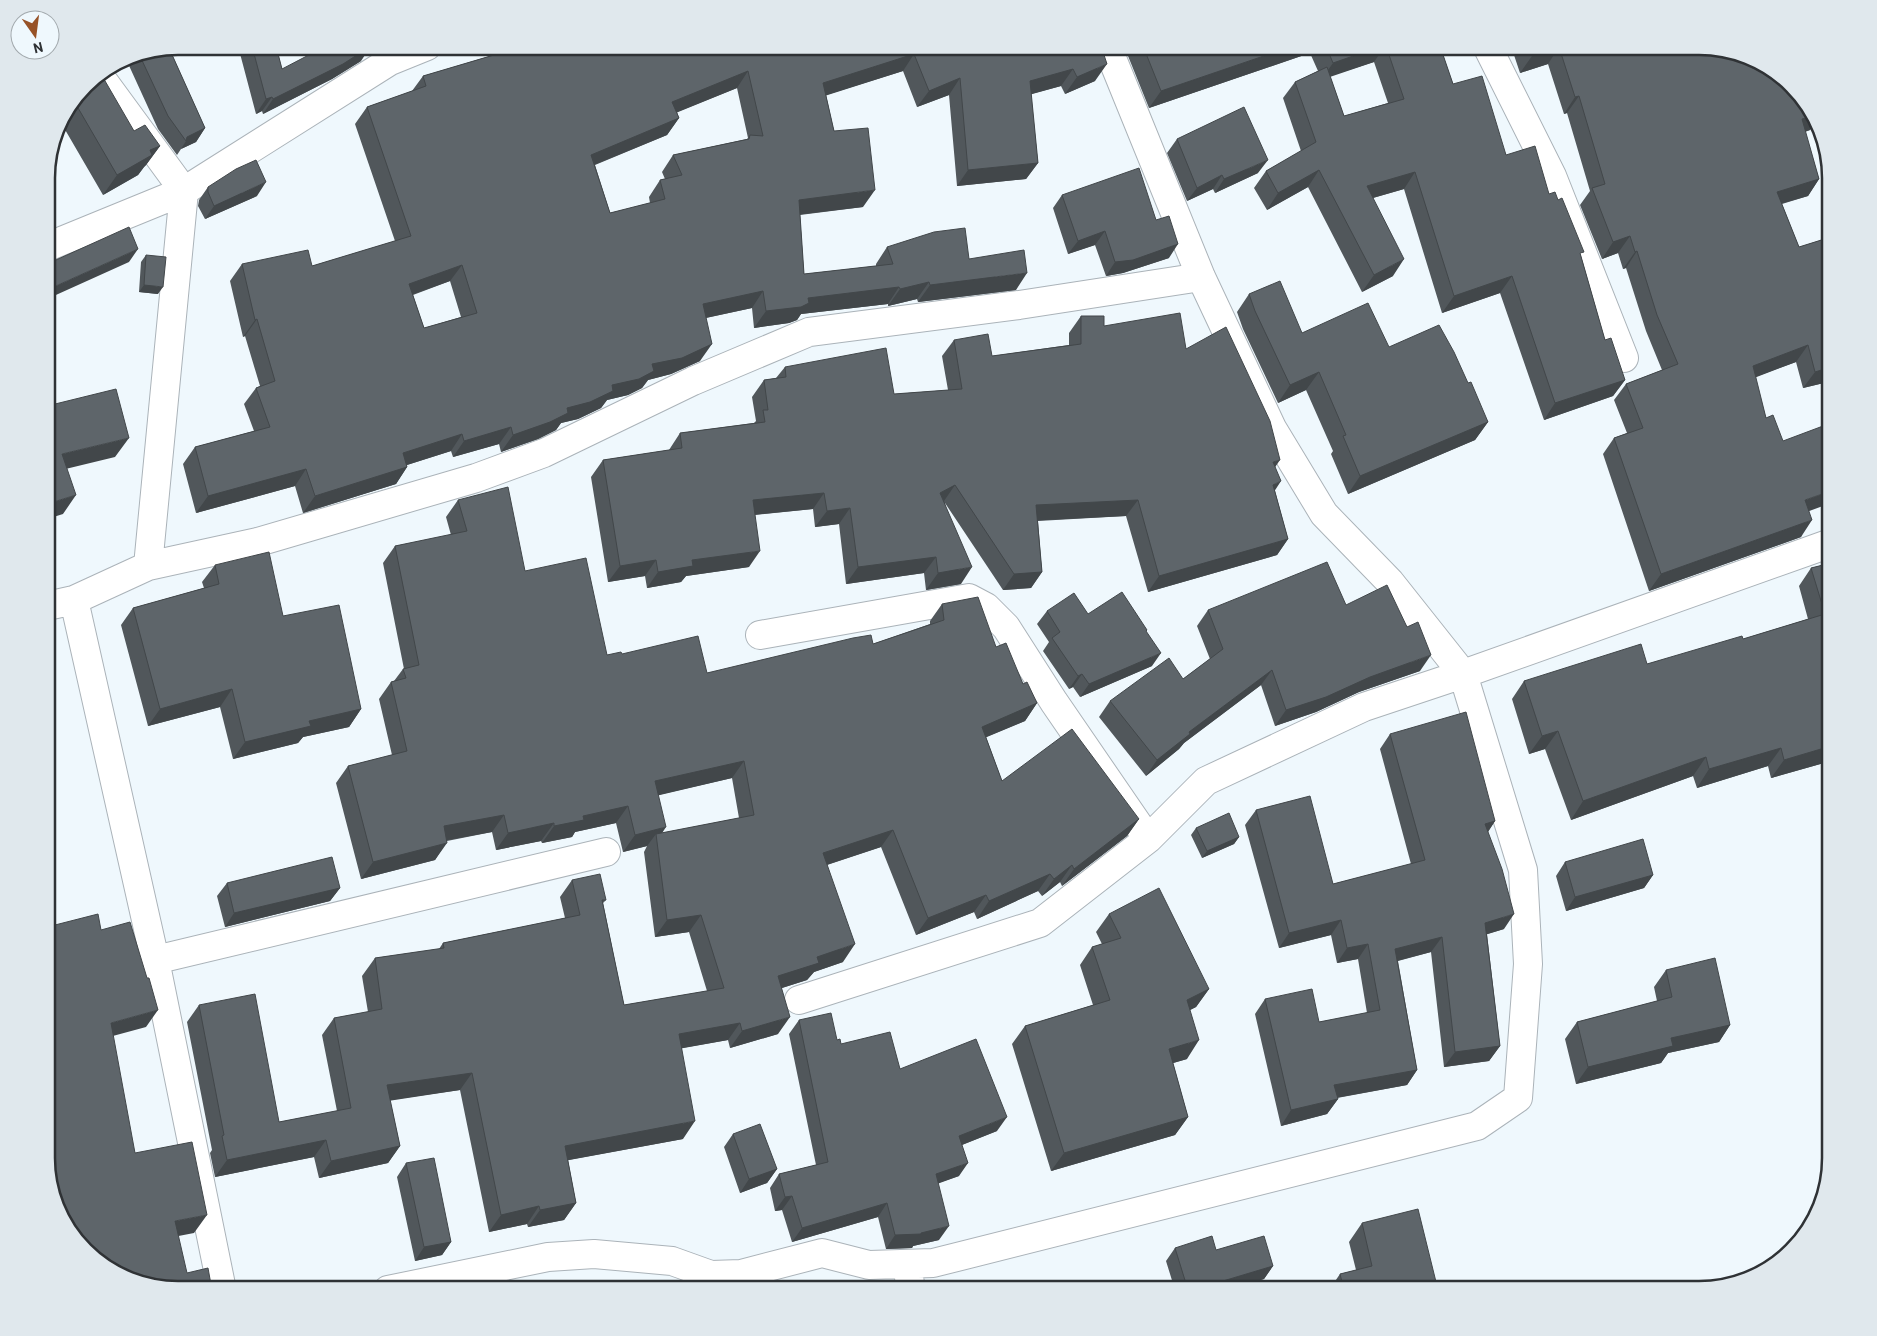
<svg xmlns="http://www.w3.org/2000/svg" width="1877" height="1336" font-family="Barlow,sans-serif">
<rect width="100%" height="100%" fill="#eff8fd"/>
<g fill="none" stroke-linecap="round" stroke-linejoin="round">
<defs>
<path id="street" d="M1487,46L1552,176L1624,358
M99,75L184,191L148,566
M47,247L184,191L390,61L427,46
M74,600L155,960L222,1290
M47,606L74,600L148,566L258,542L476,478L544,453L693,381L809,332L1019,305L1201,277
M760,635L969,598L986,607L1006,627L1054,702L1148,839
M155,960L606,852
M799,1000L1040,923L1148,839L1206,781L1364,707L1463,674L1831,543
M907,1264L911,1290
M388,1290L548,1257L594,1254L672,1261L711,1275L741,1274L822,1253L869,1265L933,1263L1477,1126L1518,1098L1528,964L1523,870L1463,674L1390,582L1324,514L1272,428L1201,277L1107,46"/>
</defs>
<use href="#street" stroke="#abb3b9" stroke-width="30"/>
<use href="#street" stroke="#fff" stroke-width="28"/>
</g>
<path fill="#51575b" fill-rule="evenodd" d="M238,46H276L282,69L361,61L332,79L263,114L262,111L256,114Z
M519,46H1101L1095,81L1065,94L1061,86L1031,94L1038,163L1026,179L957,186L949,95L917,107L903,71L826,95L834,131L863,207L800,215L804,274L876,266V264L887,247L969,259L1016,290L918,302L917,299L888,306V304L801,314L797,320L789,323L754,328L752,308L706,318L700,361L671,374L648,380L642,388L628,395L607,400L601,408L578,419L561,423L556,430L538,439L501,452L499,444L453,457L451,451L407,465V467L396,484L303,513L295,486L196,513L183,464L195,447L254,431L244,404L256,388L260,386L245,336L243,337L230,281L242,264L312,266L395,241L355,124L367,107L412,91L423,76L517,48ZM737,88L748,138L747,139L673,155L662,172L665,179L660,180L649,197L650,203L610,213L595,165L667,135L679,118L677,112ZM450,281L461,317L424,328L413,295Z
M1124,46H1440L1453,84L1506,155L1549,194L1558,200L1581,256L1605,340L1625,380L1613,396L1544,420L1500,293L1442,313L1404,189L1373,198L1393,276L1362,292L1308,187L1267,210L1254,188L1266,171L1301,151L1283,98L1295,82L1318,71L1310,53L1149,108ZM1374,62L1388,103L1344,116L1330,76Z
M1511,46H1700L1752,68L1764,72L1817,119V120L1810,130L1805,132L1819,179L1808,196L1782,204L1799,247L1831,237V393L1828,382L1803,388L1796,362L1755,377L1766,418L1809,511L1801,537L1649,591L1603,454L1614,438L1627,433L1614,400L1626,384L1662,370L1646,331L1626,268L1623,269L1618,253L1602,259L1580,205L1590,191L1567,113L1564,114L1548,64L1520,73Z
M169,48L205,128L196,142L181,149L177,155L158,129L126,59L128,56Z
M85,85L134,131L160,146L146,165L144,167L138,175L103,195L60,121Z
M1177,139L1258,173L1215,193L1213,189L1187,201L1167,153Z
M208,187L257,196L205,219L198,206L199,200Z
M1062,195L1169,258L1123,273L1106,276L1095,245L1068,254L1053,208Z
M146,255L158,294L139,292L141,262Z
M1249,294L1302,333L1389,347L1468,383L1488,422L1475,440L1348,494L1331,454L1333,451L1306,390L1278,403L1243,329L1237,312Z
M1081,316L1104,326L1186,349L1275,467V491L1288,539L1277,555L1148,592L1126,516L1038,521L1042,572L1031,588L1003,590L945,503L961,584L926,590L924,573L846,584L839,524L815,527L813,509L755,515L749,567L686,576L681,582L647,588L645,576L608,582L591,477L603,460L669,450L680,433L754,423L756,421L752,397L764,380L776,378L785,367L894,394L948,390L942,356L954,340L992,356L1069,345V333Z
M458,500L525,571L607,655L622,654L707,673L873,644L930,624V621L942,604L996,647L1037,703L1025,721L986,737L1002,781L1139,819L1127,836L1062,886L1060,882L1042,896L1038,891L977,919L974,912L916,935L881,847L827,865L843,962L814,972L807,980L782,988L778,1034L730,1048L728,1040L682,1048L683,1139L568,1160L576,1203L564,1220L528,1227L527,1224L489,1232L460,1090L390,1100L400,1146L388,1163L319,1178L314,1157L215,1177L210,1153L212,1150L187,1022L199,1005L279,1122L337,1111L322,1035L334,1018L368,1012L362,976L375,958L439,949L443,943L565,918L560,897L572,880L606,900L603,903L624,1005L707,991L689,932L655,937L644,852L647,846L623,852L616,823L575,832L572,837L542,843L541,841L496,850L492,832L447,841L435,860L361,879L336,783L348,766L392,755L379,699L391,682L394,681L403,669H404L383,563L395,546L451,535L446,517ZM732,778L739,818L662,833L658,795Z
M1831,563V761L1771,778L1768,766L1697,788L1693,776L1571,820L1545,749L1529,754L1512,699L1524,681L1647,664L1743,639L1808,619L1799,586L1811,568Z
M215,565L283,616L361,709L349,727L303,737L298,743L233,759L220,707L148,726L121,625L133,608L204,588L202,582Z
M1346,605L1420,671L1359,692L1316,712L1275,726L1261,685L1184,743L1179,749L1146,776L1099,717L1110,701L1183,679L1210,659L1197,626L1208,610Z
M1047,611L1088,614L1146,632L1152,666L1080,697L1073,687L1069,689L1043,651L1049,642L1037,624Z
M1390,734L1495,821L1488,832L1504,929L1487,934L1500,1046L1489,1061L1444,1067L1431,952L1398,961L1417,1070L1407,1085L1337,1098L1338,1099L1327,1114L1281,1126L1255,1014L1265,999L1319,1022L1367,1013L1358,959L1337,963L1331,935L1279,948L1245,825L1256,810L1333,884L1411,864L1380,749Z
M1196,828L1239,837L1234,844L1202,858L1191,835Z
M1565,862L1653,875L1644,888L1566,911L1556,876Z
M227,883L340,888L330,901L225,927L217,896Z
M1109,914L1209,989L1196,1007L1190,1010L1187,1059L1173,1063L1188,1117L1175,1135L1051,1171L1012,1044L1025,1026L1093,1005L1080,965L1092,947L1102,944L1096,932Z
M1666,970L1730,1025L1719,1042L1668,1053L1661,1063L1576,1084L1565,1039L1577,1022L1657,1001L1654,987Z
M799,1020L837,1040L841,1044L900,1069L997,1131L962,1145L959,1176L938,1183L939,1240L913,1246L912,1248L886,1249L878,1217L792,1242L782,1210L775,1211L770,1188L779,1174L816,1165L789,1034Z
M733,1134L777,1169L767,1183L740,1193L724,1147Z
M406,1163L451,1242L442,1255L415,1261L397,1177Z
M1362,1223L1438,1290H1329L1340,1274L1356,1270L1349,1242Z
M1175,1248L1216,1250L1273,1266L1264,1279L1228,1290H1175L1166,1261Z"/>
<path fill="#42474a" d="M371,46L361,61L332,79L263,114L273,99Z
M1293,46H1315L1310,53L1149,108L1161,91Z
M1382,46H1385L1374,62L1321,80L1333,63Z
M1559,47L1548,64L1520,73L1532,56Z
M914,54L903,71L812,100L823,83Z
M1107,64L1095,81L1065,94L1077,77Z
M1073,69L1061,86L1018,98L1030,81Z
M748,71L737,88L661,119L672,102Z
M960,78L949,95L917,107L929,91Z
M1579,96L1567,113L1564,114L1575,97Z
M272,97L262,111L256,114L266,99Z
M1814,116L1817,120L1810,130L1790,136L1802,119Z
M679,118L667,135L579,171L591,155Z
M205,128L196,142L181,149L186,141L187,137Z
M160,146L146,165L144,167L138,175L103,195L117,175L150,150Z
M1268,160L1258,173L1215,193L1224,179Z
M1038,163L1026,179L957,186L968,170Z
M1319,170L1308,187L1267,210L1278,193Z
M1415,172L1404,189L1355,203L1367,186Z
M1222,175L1213,189L1187,201L1197,188Z
M1819,179L1808,196L1766,208L1777,192Z
M266,182L257,196L205,219L214,206Z
M875,190L863,207L787,216L799,200Z
M1105,231L1095,245L1068,254L1078,241Z
M1630,236L1618,253L1602,259L1613,242Z
M1178,244L1169,258L1123,273L1106,276L1115,262Z
M138,249L129,262L47,299V290Z
M1637,251L1626,268L1623,269L1635,252Z
M1404,259L1393,276L1362,292L1374,275Z
M462,265L450,281L397,300L409,284Z
M1027,273L1016,290L918,302L930,285Z
M1512,276L1500,293L1442,313L1454,296Z
M929,282L917,299L888,306L900,289Z
M144,285L163,287L158,294L139,292Z
M899,287L888,304L801,314L797,320L789,323L754,328L766,311L808,298Z
M763,291L752,308L691,321L703,304Z
M257,319L245,336L243,337L255,320Z
M712,344L700,361L671,374L648,380L642,388L628,395L607,400L601,408L578,419L561,423L556,430L538,439L501,452L513,435L612,385L652,364Z
M1808,345L1796,362L1741,383L1753,366Z
M1831,367V378L1828,382L1803,388L1815,372Z
M1319,372L1306,390L1278,403L1290,385Z
M1625,380L1613,396L1544,420L1555,403Z
M1488,422L1475,440L1348,494L1360,476Z
M511,427L499,444L453,457L464,441Z
M462,434L451,451L391,470L403,453Z
M129,438L115,457L49,473L62,454Z
M1280,460L1269,476L1273,462Z
M407,467L396,484L303,513L315,496Z
M306,469L295,486L196,513L208,496Z
M1281,481L1270,498L1273,485Z
M955,485L944,501L940,493Z
M1831,491V503L1793,517L1805,500Z
M824,493L813,509L742,516L753,500Z
M76,495L63,514L47,519V504Z
M1138,500L1126,516L1025,521L1036,505Z
M850,508L839,524L815,527L827,511Z
M1812,520L1801,537L1649,591L1661,574Z
M1288,539L1277,555L1148,592L1159,576Z
M760,551L749,567L686,576L681,582L647,588L658,572L692,560Z
M936,557L924,573L846,584L858,567Z
M656,560L645,576L608,582L620,566Z
M972,567L961,584L926,590L938,573Z
M1042,572L1031,588L1003,590L1014,574Z
M1161,653L1152,666L1080,697L1089,684Z
M1431,655L1420,671L1359,692L1316,712L1275,726L1286,710L1370,677Z
M1272,670L1261,685L1184,743L1179,749L1146,776L1157,760L1189,732Z
M1082,674L1073,687L1069,689L1078,676Z
M232,689L220,707L148,726L160,709Z
M1037,703L1025,721L970,744L982,727Z
M361,709L349,727L303,737L298,743L233,759L245,742L309,721Z
M1558,731L1545,749L1529,754L1542,736Z
M1831,746V761L1771,778L1784,760Z
M1781,748L1768,766L1697,788L1709,769Z
M1706,757L1693,776L1571,820L1583,801Z
M744,761L732,778L643,799L655,781Z
M628,806L616,823L575,832L572,837L542,843L554,826L583,816Z
M504,815L492,832L431,843L444,826Z
M1139,819L1127,836L1062,886L1074,869Z
M1495,821L1485,836V824Z
M554,823L541,841L496,850L508,833Z
M666,827L657,841L656,834L647,846L623,852L635,835Z
M893,830L881,847L811,870L823,853Z
M1239,837L1234,844L1202,858L1207,851Z
M447,843L435,860L361,879L373,862Z
M1072,865L1060,882L1042,896L1054,879Z
M1050,874L1038,891L977,919L989,901Z
M1653,875L1644,888L1566,911L1575,897Z
M340,888L330,901L225,927L234,913Z
M986,895L974,912L916,935L928,918Z
M1514,914L1504,929L1475,938L1485,923Z
M701,915L689,932L655,937L667,920Z
M1341,920L1331,935L1279,948L1289,933Z
M1442,937L1431,952L1385,964L1395,949Z
M855,944L843,962L814,972L807,980L766,993L778,976L817,957Z
M1368,944L1358,959L1337,963L1347,948Z
M1209,989L1196,1007L1174,1018L1187,1000Z
M158,1010L146,1027L98,1040L111,1023Z
M790,1017L778,1034L730,1048L742,1031Z
M740,1023L728,1040L667,1051L679,1034Z
M1730,1025L1719,1042L1668,1053L1661,1063L1576,1084L1588,1067L1671,1038Z
M1199,1040L1187,1059L1156,1068L1169,1049Z
M1500,1046L1489,1061L1444,1067L1455,1052Z
M1417,1070L1407,1085L1324,1100L1334,1085Z
M472,1073L460,1090L375,1103L387,1085Z
M1338,1099L1327,1114L1281,1126L1291,1110Z
M1007,1117L997,1131L949,1150L959,1136Z
M1188,1117L1175,1135L1051,1171L1064,1153Z
M695,1121L683,1139L553,1163L565,1146Z
M326,1140L314,1157L215,1177L227,1160Z
M400,1146L388,1163L319,1178L331,1161Z
M968,1163L959,1176L926,1188L936,1174Z
M777,1169L767,1183L740,1193L749,1179Z
M792,1196L782,1210L775,1211L785,1197Z
M576,1203L564,1220L528,1227L540,1210Z
M887,1203L878,1217L792,1242L802,1228Z
M539,1206L527,1224L489,1232L501,1215Z
M207,1215L194,1233L163,1239L175,1221Z
M949,1226L939,1240L913,1246L912,1248L886,1249L895,1235L921,1233Z
M451,1242L442,1255L415,1261L424,1247Z
M1273,1266L1264,1279L1228,1290H1217L1223,1281Z"/>
<path fill="#5e656a" stroke="#42474a" fill-rule="evenodd" d="M252,46H276L282,69L326,46H371L343,64L273,99L272,97L266,99Z
M521,46H1101L1107,64L1077,77L1073,69L1030,81L1038,163L968,170L960,78L929,91L914,54L823,83L834,131L868,128L875,190L799,200L804,274L893,264L887,247L934,232L965,228L969,259L1024,250L1027,273L930,285L929,282L900,289L899,287L808,298L809,303L801,307L766,311L763,291L703,304L712,344L682,358L652,364L654,371L639,379L612,385L613,391L590,402L567,408L568,413L550,422L513,435L511,427L464,441L462,434L403,453L407,467L315,496L306,469L208,496L195,447L270,427L256,388L275,381L257,319L255,320L242,264L308,250L312,266L411,236L367,107L426,86L423,76L521,47ZM748,71L763,136L750,135L749,139L673,155L682,175L660,180L665,199L610,213L591,155L679,118L672,102ZM462,265L477,313L424,328L409,284Z
M1143,46H1293L1161,91Z
M1326,46H1382L1333,63Z
M1386,46H1440L1453,84L1482,76L1506,155L1535,146L1549,194L1555,192L1558,200L1562,198L1584,252L1580,253L1605,340L1611,338L1625,380L1555,403L1512,276L1454,296L1415,172L1367,186L1404,259L1374,275L1319,170L1278,193L1266,171L1316,142L1295,82L1327,67L1344,116L1404,99Z
M1529,46H1700L1741,53L1749,57L1752,68L1762,65L1764,72L1773,70L1779,73L1814,116L1802,119L1819,179L1777,192L1799,247L1831,237V367L1815,372L1808,345L1753,366L1766,418L1773,415L1783,441L1831,423V491L1805,500L1812,520L1661,574L1614,438L1643,428L1626,384L1678,364L1657,315L1637,251L1635,252L1630,236L1613,242L1592,188L1605,184L1579,96L1575,97L1559,47L1532,56Z
M169,48L205,128L187,137L186,141L168,116L139,54Z
M101,74L134,131L145,125L160,146L150,150L152,155L117,175L74,101L85,85Z
M1244,107L1268,160L1224,179L1222,175L1197,188L1177,139Z
M256,160L266,182L214,206L208,192V187L236,169Z
M1139,168L1156,220L1169,216L1178,244L1133,260L1115,262L1105,231L1078,241L1062,195Z
M129,227L138,249L47,290V264Z
M146,255L166,257L163,287L144,285Z
M1280,281L1302,333L1368,303L1389,347L1439,325L1454,352L1468,383L1471,382L1488,422L1360,476L1343,436L1346,435L1319,372L1290,385L1255,311L1249,294Z
M1180,313L1186,349L1226,327L1270,421L1280,460L1273,462L1281,481L1273,485L1288,539L1159,576L1138,500L1036,505L1042,572L1014,574L955,485L940,493L972,567L938,573L936,557L858,567L850,508L827,511L824,493L753,500L760,551L692,560L693,566L658,572L656,560L620,566L603,460L682,448L680,433L765,422L763,410H768L764,380L786,377L785,367L886,348L894,394L962,389L954,340L988,334L992,356L1081,344V316H1104V326Z
M116,389L129,438L62,454L76,495L47,504V404V406Z
M508,487L525,571L586,558L607,655L621,652L622,654L698,636L707,673L853,638L871,635L873,644L944,620L942,604L978,597L996,647L1006,643L1023,684L1027,682L1037,703L982,727L1002,781L1072,729L1139,819L1074,869L1072,865L1054,879L1050,874L989,901L986,895L928,918L893,830L823,853L855,944L817,957L819,963L778,976L790,1017L742,1031L740,1023L679,1034L695,1121L565,1146L576,1203L540,1210L539,1206L501,1215L472,1073L387,1085L400,1146L331,1161L326,1140L227,1160L222,1136L224,1135L199,1005L255,994L279,1122L351,1108L334,1018L382,1009L375,958L444,948L443,943L580,915L572,880L600,874L606,900H602L624,1005L724,988L701,915L667,920L656,834L754,815L744,761L655,781L666,827L635,835L628,806L583,816L584,820L554,826V823L508,833L504,815L444,826L447,843L373,862L348,766L407,751L391,682L406,678L403,669L419,665L395,546L467,531L458,500Z
M269,552L283,616L339,605L361,709L309,721L311,726L245,742L232,689L160,709L133,608L219,584L215,565Z
M1327,562L1346,605L1387,585L1407,627L1418,622L1431,655L1370,677L1326,697L1286,710L1272,670L1189,732L1190,734L1157,760L1110,701L1169,658L1183,679L1223,649L1208,610Z
M1831,563V746L1784,760L1781,748L1709,769L1706,757L1583,801L1558,731L1542,736L1524,681L1641,644L1647,664L1742,636L1743,639L1825,614L1811,568Z
M1122,592L1147,630L1146,631L1161,653L1089,684L1082,674L1078,676L1052,638L1060,632L1047,611L1074,593L1088,614Z
M1466,712L1495,821L1485,824L1502,869L1514,914L1485,923L1500,1046L1455,1052L1442,937L1395,949L1417,1070L1334,1085L1338,1099L1291,1110L1265,999L1312,989L1319,1022L1380,1010L1368,944L1347,948L1341,920L1289,933L1256,810L1310,796L1333,884L1425,860L1390,734Z
M1229,813L1239,837L1207,851L1196,828Z
M1643,839L1653,875L1575,897L1565,862Z
M332,857L340,888L234,913L227,883Z
M47,888L55,925L98,914L101,930L130,922L147,978H149L158,1010L111,1023L135,1153L192,1142L207,1215L175,1221L187,1273L208,1268L212,1290H177L136,1283L98,1263L60,1217L47,1167Z
M1159,888L1209,989L1187,1000L1199,1040L1169,1049L1188,1117L1064,1153L1025,1026L1110,1000L1092,947L1121,938L1109,914Z
M1715,958L1730,1025L1671,1038L1673,1046L1588,1067L1577,1022L1672,997L1666,970Z
M831,1013L837,1040L840,1039L841,1044L890,1032L900,1069L976,1039L1007,1117L959,1136L968,1163L936,1174L949,1226L921,1233V1234L895,1235L887,1203L802,1228L792,1196L785,1197L779,1174L828,1162L799,1020Z
M760,1124L777,1169L749,1179L733,1134Z
M434,1158L451,1242L424,1247L406,1163Z
M1418,1209L1438,1290H1344L1340,1274L1372,1266L1362,1223Z
M1212,1236L1216,1250L1264,1236L1273,1266L1223,1281L1227,1290H1188L1175,1248Z"/>
<path d="M0 0H1877V1336H0ZM178 55H1699A123 123 0 0 1 1822 178V1158A123 123 0 0 1 1699 1281H178A123 123 0 0 1 55 1158V178A123 123 0 0 1 178 55Z" fill="#e0e8ed" fill-rule="evenodd"/>
<path fill="none" stroke="#2f3235" stroke-width="2.5" d="M178 55H1699A123 123 0 0 1 1822 178V1158A123 123 0 0 1 1699 1281H178A123 123 0 0 1 55 1158V178A123 123 0 0 1 178 55Z"/>
<g transform="translate(35 35) rotate(166)"><circle r="24" fill="#eff8fd" stroke="#a2a9ad"/>
<path d="M0-4L9 19L0 12L-9 19Z" fill="#975227"/>
<text y="-8" font-size="14" font-weight="bold" text-anchor="middle" fill="#2f3235">N</text>
</g>
</svg>
